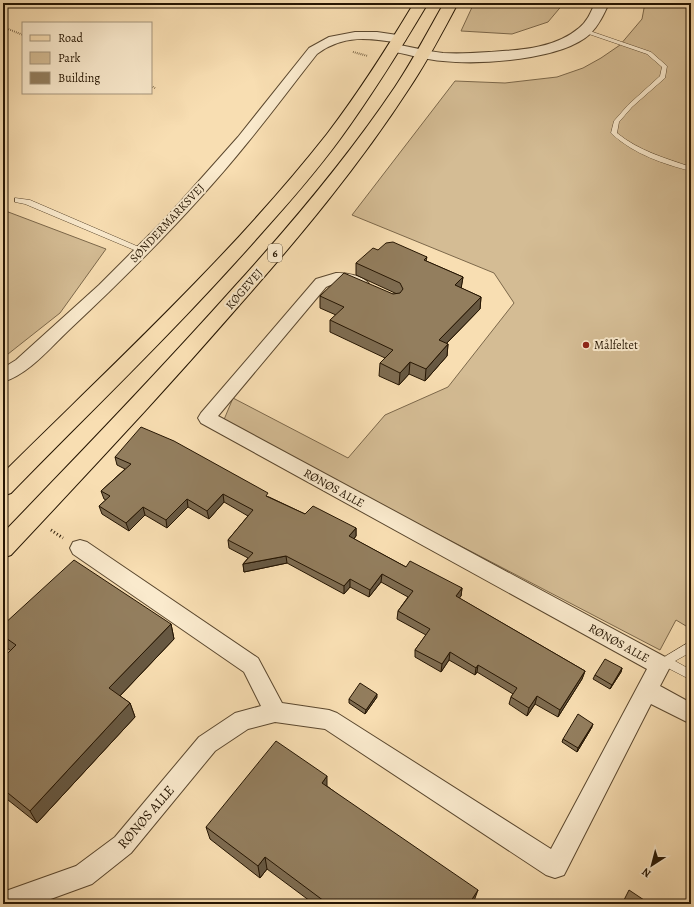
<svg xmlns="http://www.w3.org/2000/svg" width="694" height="907" font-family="Alegreya,serif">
<rect width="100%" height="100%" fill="#f8deb2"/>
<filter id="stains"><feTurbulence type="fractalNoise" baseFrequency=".005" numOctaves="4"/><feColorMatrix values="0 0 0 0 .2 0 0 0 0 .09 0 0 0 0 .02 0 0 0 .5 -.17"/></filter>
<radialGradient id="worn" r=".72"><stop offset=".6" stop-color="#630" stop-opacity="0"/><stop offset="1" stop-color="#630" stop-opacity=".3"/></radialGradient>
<path fill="#d4bc94" stroke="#7c684b" d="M474,3H564L548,22L512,34L461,31Z
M645,3H691V629L676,620L660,650L223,422L233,398L348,458L385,415L448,387L514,303L494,273L352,215L455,81L505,83L557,77L583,68L601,58L620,45L642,19Z
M3,210L106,249L60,313L3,358Z"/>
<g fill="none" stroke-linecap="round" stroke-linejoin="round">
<defs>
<path id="service" d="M583,30H587L651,52L667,66L665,78L632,107L619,122L617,133C639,151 665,158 691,167V171C663,164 634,154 612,134L611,133L614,121L628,105L660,76L662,67L647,54L583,32Z
M15,198L30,200L146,250L145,252H139L25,204L15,202Z
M691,641V652L675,661L691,670V680L666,667L660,670L656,668L655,665L656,662Z"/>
<path id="minor" d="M355,32H377L404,36L406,39L404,42L400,43C369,38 344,34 317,54C294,83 272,113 248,142C194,209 132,271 69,330C50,348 29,374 3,382V368L16,360L99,285L166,218L238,137L309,48L329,37Z
M336,273C346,273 363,275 369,284L366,288C352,291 343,278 326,287L218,416L667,658L671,665L660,686L691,703V724L651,704L564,875L555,878L546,875L325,729L275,722L248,729L215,751L131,853L92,884L37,904H3V892L76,866L115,837L199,737L235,713L261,706L244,672L73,554L70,548L73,542L80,540L87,542L258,658L282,703L329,710L337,713L551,849L647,669L201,423L198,418L201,413L316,279Z"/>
<path id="tertiary" d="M595,3H609C604,14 599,25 590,34C562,60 480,65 443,61C427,60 411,55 395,52L390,51L388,48L390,45L395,44C411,47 427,51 443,53C458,54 474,53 489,52C520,50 554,49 579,28C587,22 591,12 595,3Z"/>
<path id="primary" d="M414,3H428C400,50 372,95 340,139C315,173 287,205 259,236C180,326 94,408 11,493L3,496V473C114,363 230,257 327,134C359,92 387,48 414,3Z
M444,3H458C443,31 428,60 410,87C359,166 298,239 236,309C163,393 87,474 11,555L3,558V533C82,451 161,369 236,285C293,222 348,157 395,87C413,60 428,31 444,3Z"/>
</defs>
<use href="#service" stroke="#5a472e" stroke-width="1"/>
<use href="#minor" stroke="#5a472e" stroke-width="2"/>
<use href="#tertiary" stroke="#5a472e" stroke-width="2"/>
<use href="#primary" stroke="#251502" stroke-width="2"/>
<path stroke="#251502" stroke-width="2" stroke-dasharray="0.5 1.5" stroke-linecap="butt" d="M3,27L23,35
M353,52L368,56
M151,86L155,88"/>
<path stroke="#251502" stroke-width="3" stroke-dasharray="1 2.5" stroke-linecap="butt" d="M51,530L63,538"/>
<use href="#service" fill="#faeacd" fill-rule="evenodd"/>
<use href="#minor" fill="#faeacd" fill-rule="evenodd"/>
<use href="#tertiary" fill="#faeacd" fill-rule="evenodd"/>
<use href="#primary" fill="#f8deb2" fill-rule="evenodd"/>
</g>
<path fill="#7e6c51" stroke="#251502" d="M378,250L427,257L426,261L463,277L461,288L481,297L480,309L446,344H448L447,356L425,381L409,374L399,385L379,376L380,363L385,358L330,332V320L336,315L320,308V296L397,294L356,275V263Z
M115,457L269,497L305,514L356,528V536L354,539L406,567L462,588L461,596L459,598L585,671L582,679L558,717L535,704L527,716L509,704L511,697L513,694L477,672L475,675L449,660L441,672L415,657V650L426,635L397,619L398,611L408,597L381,582L369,597L350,587L344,594L287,563L244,572L243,564L248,558L229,548L228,540L248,516L224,502L209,519L188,507L167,528L145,515L129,531L102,514L99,506L106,500L104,499L101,491L125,469L117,465Z
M171,624L174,639L120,696L130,703L135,717L37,823L3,796V658L11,651L3,645V625Z
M622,668L621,672L610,689L593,679L595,675Z
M377,697L365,714L349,703V699Z
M592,727L577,752L562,742L563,739Z
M327,786L474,901L473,904H314L267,869L260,878L210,839L206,827Z"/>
<path fill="#675842" stroke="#251502" d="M463,277L461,289L455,285Z
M481,297L480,309L438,352L439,340Z
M448,344L447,356L425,381L426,369Z
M410,362L409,374L399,385L400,373Z
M223,494L224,502L209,519L207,511Z
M187,499L188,507L167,528L166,520Z
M143,507L145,515L129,531L126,523Z
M356,528V536L349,544V536Z
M286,556L287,563L244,572L243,564Z
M382,574L381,582L369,597L370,590Z
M350,579V587L344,594V586Z
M462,588L461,596L455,604L456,596Z
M171,624L174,639L114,702L109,688Z
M450,652L449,660L441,672L442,664Z
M478,665L477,672L475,675L476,668Z
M622,668L621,672L610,689L612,685Z
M585,671L582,679L558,717L560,710Z
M377,694V697L365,714L366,710Z
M537,696L535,704L527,716L529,708Z
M130,703L135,717L37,823L30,811Z
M593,724L592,727L577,752L578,748Z
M327,776V789L322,783Z
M265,857L267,869L260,878L258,866Z
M478,890L474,901L473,904H469Z"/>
<path fill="#937e5e" stroke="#251502" d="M393,242L427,257L424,260L463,277L455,285L481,297L439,340L448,344L426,369L410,362L400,373L380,363L393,350L330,320L344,307L320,296L344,273L393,294L400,293L403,289L400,283L356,263L373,248L378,250L386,243Z
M141,427L174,441L268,493L266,496L305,514L313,506L356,528L349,536L406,567L410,561L462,588L456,596L585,671L560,710L537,696L529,708L511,697L517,688L478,665L476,668L450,652L442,664L415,650L430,629L398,611L413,591L382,574L370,590L350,579L344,586L286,556L243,564L253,553L228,540L253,510L223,494L207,511L187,499L166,520L143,507L126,523L99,506L110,496L101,491L131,464L115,457Z
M74,560L171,624L109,688L130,703L30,811L3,789V658L16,645L3,636V625Z
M605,659L622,668L612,685L595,675Z
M360,683L377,694L366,710L349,699Z
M578,714L593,724L578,748L563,739Z
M276,741L327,776L322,783L478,890L469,904H328L265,857L258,866L206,827Z
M629,890L650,904H622Z"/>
<circle fill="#8f2418" stroke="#faeacd" stroke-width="1.5" cx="586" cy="345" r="4"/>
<g text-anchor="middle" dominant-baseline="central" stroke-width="4" stroke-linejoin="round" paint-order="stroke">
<rect fill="#faeacd" stroke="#65553f" stroke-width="1" x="268" y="244" width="14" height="18" rx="3"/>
<g font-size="11" font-weight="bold" fill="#251502">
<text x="275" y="253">6</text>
</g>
<g font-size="12" fill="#251502" stroke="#faeacd">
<text transform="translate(167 223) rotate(-47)">SØNDERMARKSVEJ</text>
<text transform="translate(244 289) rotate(-49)">KØGEVEJ</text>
<text transform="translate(334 488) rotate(29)">RØNØS ALLE</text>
<text transform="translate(619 643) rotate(29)">RØNØS ALLE</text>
</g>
<g font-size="12" fill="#251502" stroke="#faeacd" text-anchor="start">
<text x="594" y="345">Målfeltet</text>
</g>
<g font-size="14" fill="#251502" stroke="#faeacd">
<text transform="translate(146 817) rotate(-49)">RØNØS ALLE</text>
</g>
</g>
<rect width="694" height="907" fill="none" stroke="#f8deb2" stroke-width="16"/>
<rect x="4" y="4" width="686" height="899" fill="none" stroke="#251502" stroke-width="2"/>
<rect x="8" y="8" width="678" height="891" fill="none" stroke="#251502"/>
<rect x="22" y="22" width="130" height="72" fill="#faeacd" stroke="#a5957c"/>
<rect x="30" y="35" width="20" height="6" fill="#f8deb2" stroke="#a5957c"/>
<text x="58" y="42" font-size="12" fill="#251502">Road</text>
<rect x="30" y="52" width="20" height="12" fill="#d4bc94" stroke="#a5957c"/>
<text x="58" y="62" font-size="12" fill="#251502">Park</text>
<rect x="30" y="72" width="20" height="12" fill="#937e5e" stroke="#a5957c"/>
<text x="58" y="82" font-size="12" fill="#251502">Building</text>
<g transform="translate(652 865) rotate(216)" stroke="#faeacd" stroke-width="3" paint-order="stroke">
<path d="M0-3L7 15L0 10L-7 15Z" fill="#251502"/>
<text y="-6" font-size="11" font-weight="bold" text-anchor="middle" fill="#251502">N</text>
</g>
<rect width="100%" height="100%" filter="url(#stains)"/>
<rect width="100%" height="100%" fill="url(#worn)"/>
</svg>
